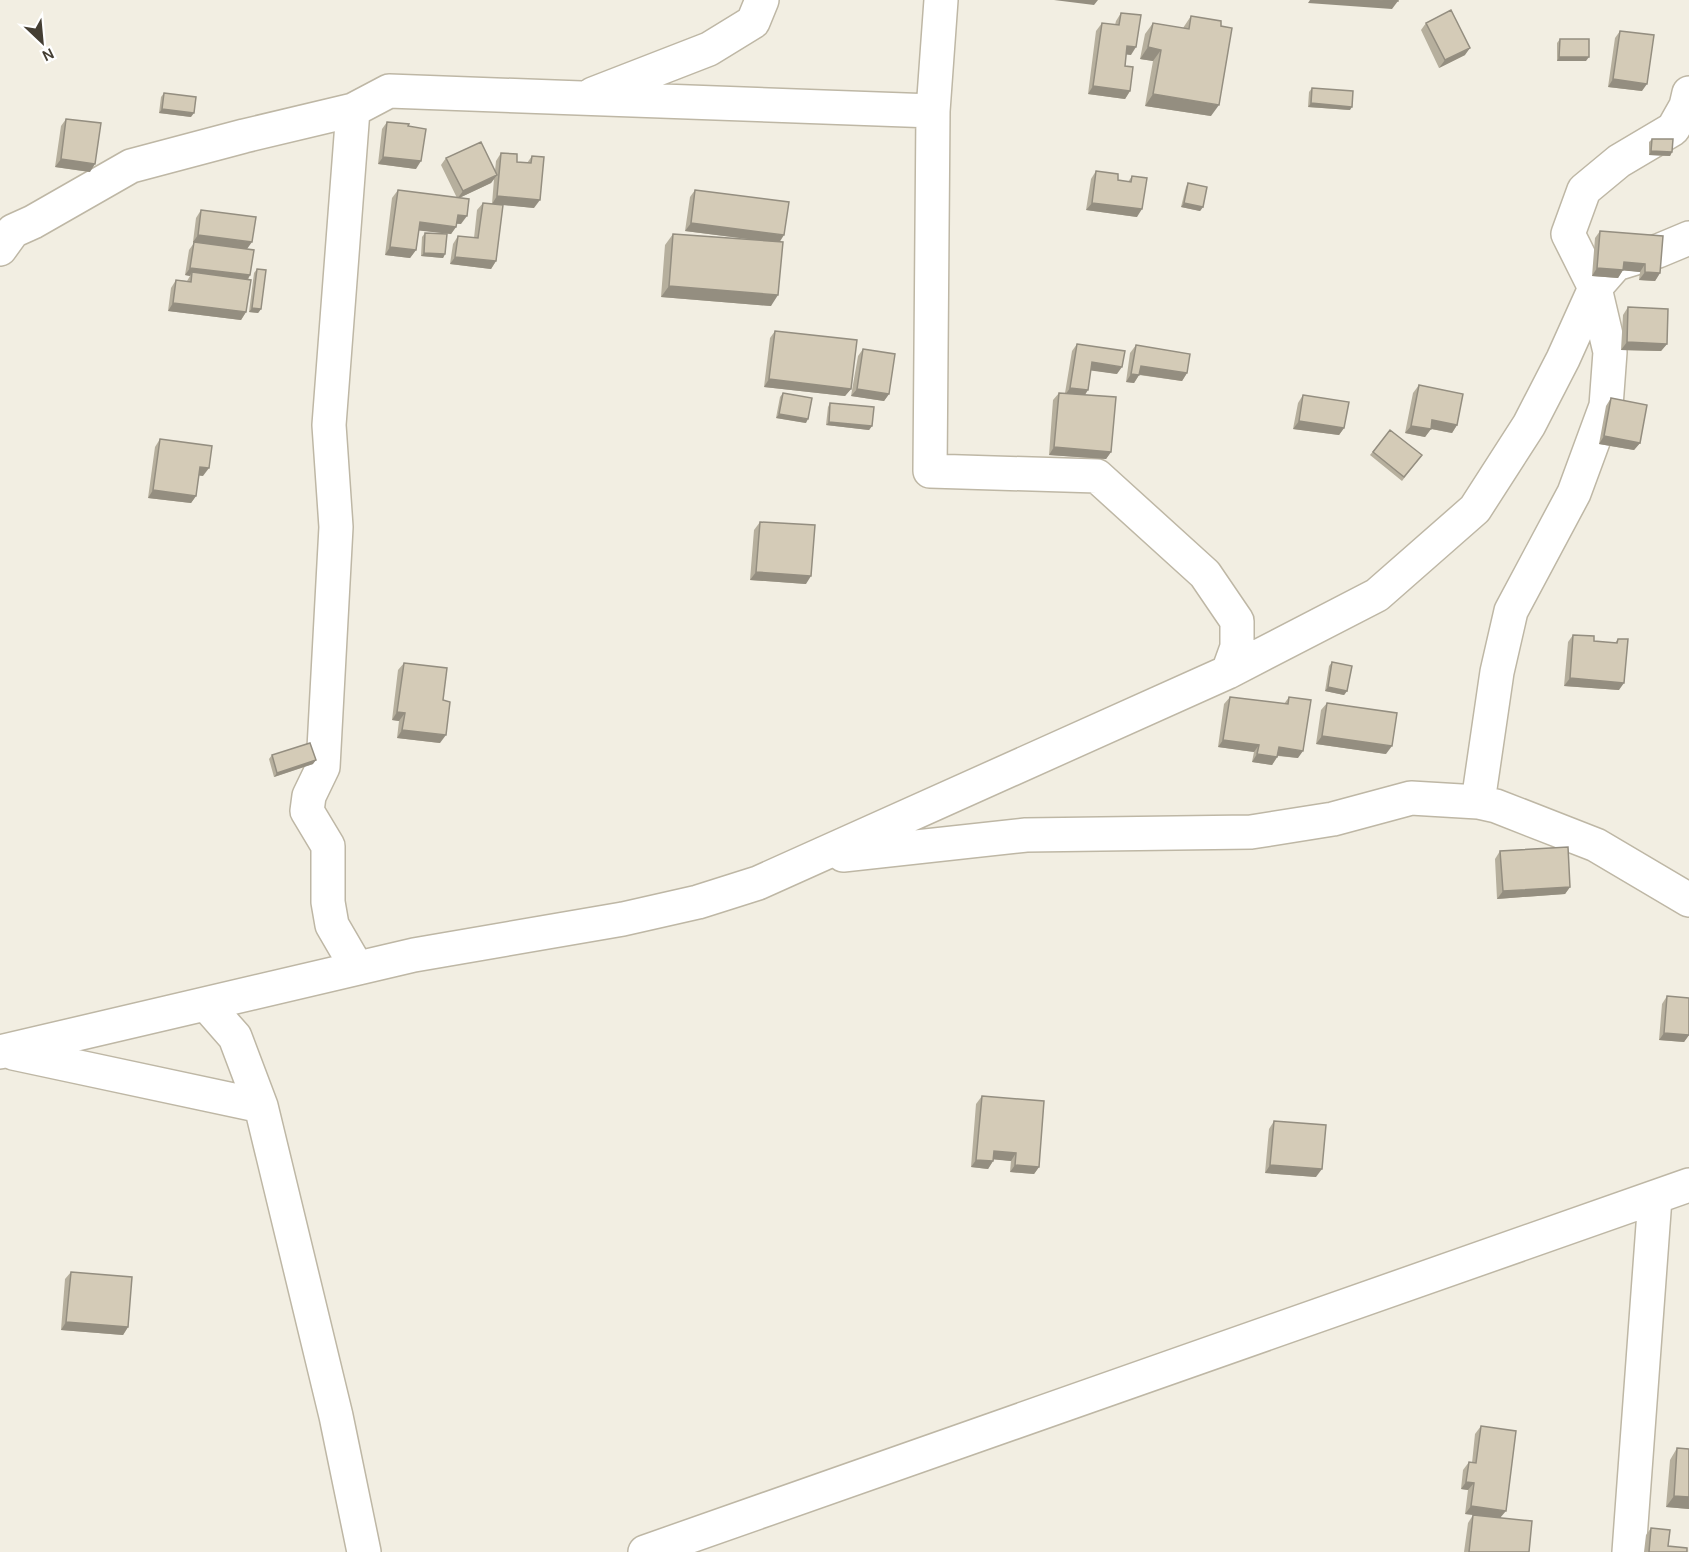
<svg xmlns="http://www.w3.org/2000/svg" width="1689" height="1552" font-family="Karla,sans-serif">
<rect width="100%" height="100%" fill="#f2eee2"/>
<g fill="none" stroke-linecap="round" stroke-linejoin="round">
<defs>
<path id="minor" d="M941,0L933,111L930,471L1097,476L1205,574L1237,621V647L1228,672
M593,94L709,49L753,22L762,0
M0,249L13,231L33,222L131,166L244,136L353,110
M1478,802L1497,672L1511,611L1574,493L1606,406L1610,352L1595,288L1568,234L1584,190L1619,161L1673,129L1686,106L1689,93
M843,855L1026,835L1251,832L1333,819L1411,798L1478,802L1496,806L1596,845L1689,900
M357,968L332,925L328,902V846L307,811L309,796L323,767L336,527L329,425L353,110L389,91L933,111
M206,1004L235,1037L261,1106L336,1416L364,1552
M0,1052L414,955L623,919L698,902L758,883L1228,672L1377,595L1475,509L1529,425L1563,359L1595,288L1616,264L1658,251L1689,238
M13,1053L261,1106
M645,1552L1689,1185
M1629,1552L1655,1198"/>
</defs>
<use href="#minor" stroke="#beb7a5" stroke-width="36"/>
<use href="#minor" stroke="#fff" stroke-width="33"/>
</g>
<path fill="#b6af9d" d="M1121,13L1131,55L1126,54L1125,66L1130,91L1125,99L1088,94L1096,31L1102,23L1115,25L1116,21Z
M1191,16L1211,116L1145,106L1153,61L1140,59L1145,34L1153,23L1183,28Z
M1426,23L1465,55L1439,68L1421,30Z
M1620,31L1642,91L1608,87L1615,38Z
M1560,39L1586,61H1557V43Z
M1312,88L1350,110L1308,107L1309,92Z
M164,93L191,117L159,113L161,97Z
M66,119L90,172L55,167L61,126Z
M387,122L408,126L416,169L378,164L382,129Z
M1652,139L1672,152L1670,156L1649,155V142Z
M501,153L517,162L527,163L532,156L534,208L497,204L496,261L491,269L450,264L453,244L458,236L474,238L477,210L483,203L492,204L494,179L491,183L459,198L461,224H457L456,227L451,234L419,230L416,250L410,258L385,255L392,198L398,190L457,198L441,165L446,158L495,171L496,161Z
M1096,171L1118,180L1128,182L1132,176L1137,217L1086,210L1091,179Z
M1188,183L1203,207L1200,211L1181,207L1186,187Z
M695,190L779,242L771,306L661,297L665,245L673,234L763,241L685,231L690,197Z
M201,210L247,249L250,275L248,280L246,312L241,320L168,311L171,288L176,280L187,281L190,276L185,275L189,250L194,243L193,242L196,218Z
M1600,231L1660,273L1655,281L1639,280L1640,272L1623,270L1618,278L1592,276L1595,238Z
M425,233L445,254L443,258L421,256L422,237Z
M257,269L261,309L258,313L249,312L254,273Z
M1628,307L1667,344L1661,351L1621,350L1623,315Z
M775,331L851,389L845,396L764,387L770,338Z
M1077,344L1117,374L1091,370L1085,395L1111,452L1106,459L1049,455L1053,400L1059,393H1065L1072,351Z
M1136,345L1187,373L1182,381L1139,375L1134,383L1126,382L1130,353Z
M863,349L889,394L884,401L851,396L858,356Z
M1419,385L1457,425L1452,433L1431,429L1425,437L1405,433L1413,393Z
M783,393L806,423L776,418L780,397Z
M1303,395L1344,428L1339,435L1293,429L1298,403Z
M1611,398L1640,443L1634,450L1599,444L1606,406Z
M830,403L872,426L869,430L826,425L828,407Z
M1390,430L1422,455L1402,481L1370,455Z
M160,439L203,476L199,475L196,496L191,503L148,498L155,447Z
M760,522L806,584L750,580L754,530Z
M1573,635L1594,641L1615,643L1618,639L1619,690L1564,686L1568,642Z
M1332,662L1347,691L1344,695L1325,691L1329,666Z
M404,663L443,700L440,743L397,738L399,721L392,720L398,670Z
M1230,697L1284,704L1289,697L1298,758L1278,756L1272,765L1252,762L1254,752L1218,747L1224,704Z
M1327,703L1386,754L1316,744L1321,710Z
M272,755L313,764L274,777L269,759Z
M1500,851L1570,887L1565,894L1497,899L1495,859Z
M1667,996L1689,998V1035L1684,1042L1659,1040L1662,1004Z
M982,1096L1039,1167L1034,1174L1010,1172L1011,1161L994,1159L993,1161L988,1169L971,1167L976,1104Z
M1274,1121L1316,1177L1265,1173L1269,1129Z
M71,1272L128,1327L123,1335L61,1330L65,1279Z
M1481,1426L1501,1518L1529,1552H1464L1468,1523L1473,1515L1493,1517L1465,1514L1468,1490L1461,1489L1463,1470L1469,1462L1472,1463L1475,1434Z
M1677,1448L1689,1449V1509L1666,1507L1670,1460Z
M1651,1528L1668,1546L1687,1552H1644L1646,1535Z"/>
<path fill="#948e80" d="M1054,0H1098L1094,5Z
M1310,0H1379L1398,1L1392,9L1308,3Z
M1127,46L1136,47L1131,55L1122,54Z
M1148,47L1161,50L1153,61L1140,59Z
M1470,48L1465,55L1439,68L1445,60Z
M1559,57H1589L1586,61H1557Z
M1613,79L1647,84L1642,91L1608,87Z
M1093,86L1130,91L1125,99L1088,94Z
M1153,94L1219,105L1211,116L1145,106Z
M1311,103L1352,107L1350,110L1308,107Z
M162,109L194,113L191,117L159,113Z
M1651,151L1672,152L1670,156L1649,155Z
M383,157L421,161L416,169L378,164Z
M61,159L95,164L90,172L55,167Z
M497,175L491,183L457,199L463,191Z
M497,196L540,200L534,208L492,204Z
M1092,203L1142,209L1137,217L1086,210Z
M1184,203L1203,207L1200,211L1181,207Z
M458,215L467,216L461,224L453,223Z
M420,222L456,227L451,234L414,230Z
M691,223L784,235L779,243L685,231Z
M198,235L252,242L247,249L193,242Z
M390,247L416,250L410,258L385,255Z
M424,253L445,254L443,258L421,256Z
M455,257L496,261L491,269L450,264Z
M1624,262L1645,264L1640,272L1618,270Z
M190,268L250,275L245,283L192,272L190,276L185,275Z
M1597,268L1623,270L1618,278L1592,276Z
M1645,272L1660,273L1655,281L1639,280Z
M669,286L778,295L771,306L661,297Z
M173,303L246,312L241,320L168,311Z
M252,308L261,309L258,313L249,312Z
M1627,342L1667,344L1661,351L1621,350Z
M1092,362L1122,367L1117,374L1087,370Z
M1141,366L1187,373L1182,381L1135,374Z
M1131,374L1139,375L1134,383L1126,382Z
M769,379L851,389L845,396L764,387Z
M1070,388L1088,390L1083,398L1065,395Z
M857,389L889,394L884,401L851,396Z
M779,414L808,419L806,423L776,418Z
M1432,420L1457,425L1452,433L1427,428Z
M1299,421L1344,428L1339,435L1293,429Z
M829,422L872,426L869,430L826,425Z
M1411,426L1431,429L1425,437L1405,433Z
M1604,436L1640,443L1634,450L1599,444Z
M1054,447L1111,452L1106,459L1049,455Z
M200,467L209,468L203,476L195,475Z
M153,490L196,496L191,503L148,498Z
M756,572L811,576L806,584L750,580Z
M1570,678L1624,683L1619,690L1564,686Z
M1328,687L1347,691L1344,695L1325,691Z
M397,712L405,713L399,721L392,720Z
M402,730L446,735L440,743L397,738Z
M1322,736L1392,746L1386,754L1316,744Z
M1223,740L1259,745L1254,752L1218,747Z
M1279,747L1303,751L1298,758L1273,755Z
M1257,754L1277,757L1272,765L1252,762Z
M316,760L313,764L274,777L277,773Z
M1570,887L1565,894L1497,899L1503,891Z
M1664,1033L1689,1035L1684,1042L1659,1040Z
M994,1151L1016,1153L1011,1161L989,1159Z
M976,1160L993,1161L988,1169L971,1167Z
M1015,1165L1039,1167L1034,1174L1010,1172Z
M1270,1165L1322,1169L1316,1177L1265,1173Z
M66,1322L128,1327L123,1335L61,1330Z
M1466,1482L1474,1483L1468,1490L1461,1489Z
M1674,1496L1689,1497V1509L1666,1507Z
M1471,1506L1506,1511L1500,1518L1465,1514Z"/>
<path fill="#d4cbb7" stroke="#948e80" stroke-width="1.5" d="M1379,0H1398V1Z
M1451,10L1470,48L1445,60L1426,23Z
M1121,13L1141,15L1136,47L1127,46L1125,66L1133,67L1130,91L1093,86L1102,23L1119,25Z
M1191,16L1221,21V26L1232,28L1219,105L1153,94L1161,50L1148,47L1153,23L1189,29Z
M1620,31L1654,35L1647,84L1613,79Z
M1560,39H1589V57H1559Z
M1312,88L1353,91L1352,107L1311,103Z
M164,93L196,97L194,113L162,109Z
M66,119L101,123L95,164L61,159Z
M387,122L409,124L408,126L426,129L421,161L383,157Z
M1652,139H1673L1672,152L1651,151Z
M481,142L497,175L463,191L446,158Z
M501,153L517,154V162L531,163L532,156L544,157L540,200L497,196Z
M1096,171L1118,174V180L1131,182L1132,176L1147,178L1142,209L1092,203Z
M1188,183L1207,187L1203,207L1184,203Z
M398,190L469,199L467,216L458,215L456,227L420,222L416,250L390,247Z
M695,190L789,202L784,235L691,223Z
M483,203L503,205L496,261L455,257L458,236L478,238Z
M201,210L256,217L252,242L198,235Z
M1600,231L1663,236L1660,273L1645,272V264L1624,262L1623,270L1597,268Z
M425,233L447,234L445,254L424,253Z
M673,234L783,242L778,295L669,286Z
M194,242L254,250L250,275L190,268Z
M257,269L266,270L261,309L252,308Z
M192,272L251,280L246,312L173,303L176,280L191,282Z
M1628,307L1668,309L1667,344L1627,342Z
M775,331L857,340L851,389L769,379Z
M1077,344L1125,351L1122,367L1092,362L1088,390L1070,388Z
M1136,345L1190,354L1187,373L1141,366L1139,375L1131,374Z
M863,349L895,354L889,394L857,389Z
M1419,385L1463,394L1457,425L1432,420L1431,429L1411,426Z
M783,393L812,398L808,419L779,414Z
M1059,393L1116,397L1111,452L1054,447Z
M1303,395L1349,402L1344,428L1299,421Z
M1611,398L1647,405L1640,443L1604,436Z
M830,403L874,407L872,426L829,422Z
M1390,430L1422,455L1404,477L1373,452Z
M160,439L212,446L209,468L200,467L196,496L153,490Z
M760,522L815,525L811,576L756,572Z
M1573,635L1594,636V641L1617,643L1618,639H1628L1624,683L1570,678Z
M1332,662L1352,666L1347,691L1328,687Z
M404,663L447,668L443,700L450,702L446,735L402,730L405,713L397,712Z
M1230,697L1288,704L1289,697L1311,700L1303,751L1279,747L1277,757L1257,754L1259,745L1223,740Z
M1327,703L1397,713L1392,746L1322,736Z
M310,743L316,760L277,773L272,755Z
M1568,847L1570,887L1503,891L1500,851Z
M1667,996L1689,998V1035L1664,1033Z
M982,1096L1044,1101L1039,1167L1015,1165L1016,1153L994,1151L993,1161L976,1160Z
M1274,1121L1326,1125L1322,1169L1270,1165Z
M71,1272L132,1277L128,1327L66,1322Z
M1481,1426L1516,1431L1506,1511L1471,1506L1474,1483L1466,1482L1469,1462L1476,1463Z
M1677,1448L1689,1449V1497L1674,1496Z
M1473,1515L1532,1521L1529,1552H1469Z
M1651,1528L1670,1530L1668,1546L1687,1548V1552H1649Z"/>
<g transform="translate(42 42) rotate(154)" stroke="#ffffff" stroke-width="4.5" paint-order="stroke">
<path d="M0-4.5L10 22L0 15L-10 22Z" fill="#443e33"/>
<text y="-9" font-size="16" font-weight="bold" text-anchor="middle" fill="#443e33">N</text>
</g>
</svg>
